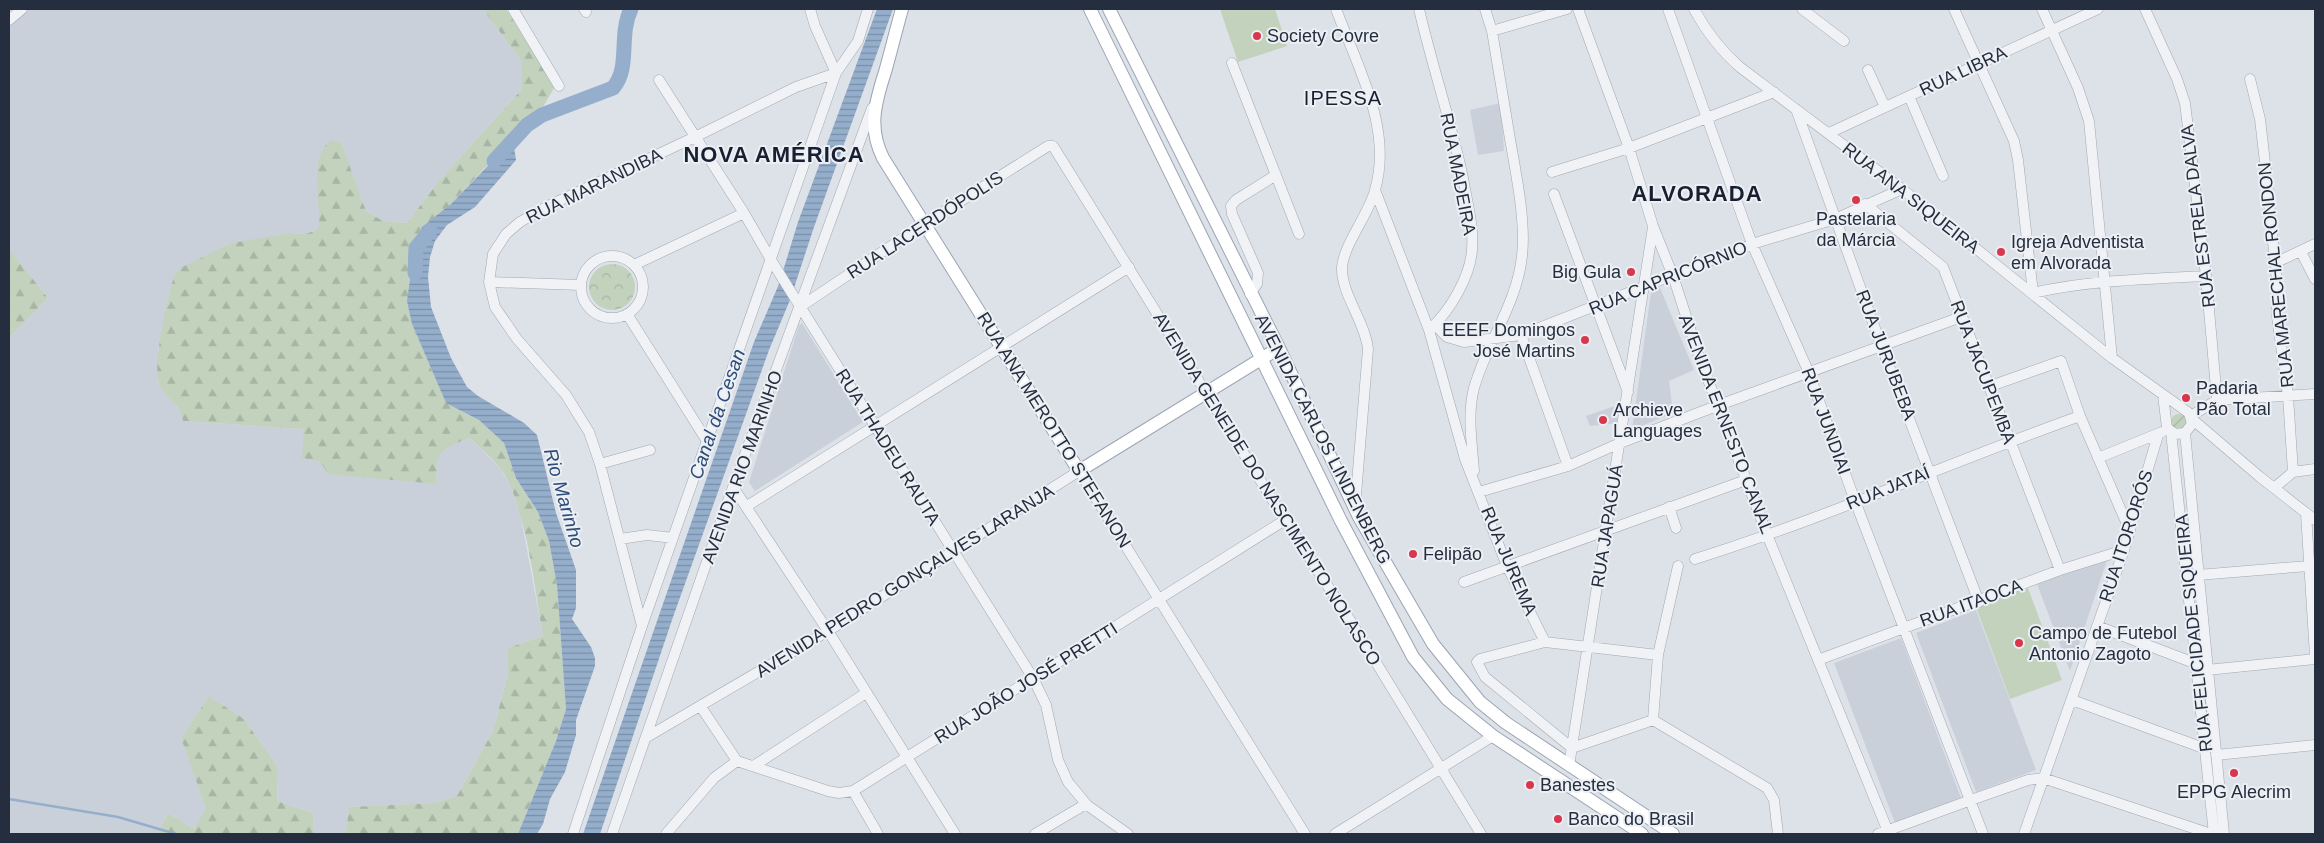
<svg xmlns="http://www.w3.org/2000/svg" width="2324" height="843" font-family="Arial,sans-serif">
<defs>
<pattern id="forest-firs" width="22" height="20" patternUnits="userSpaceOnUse" patternTransform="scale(1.25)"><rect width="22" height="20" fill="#c2d2bd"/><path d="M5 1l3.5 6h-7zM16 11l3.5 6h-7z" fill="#a7b5a4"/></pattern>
<pattern id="park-crowns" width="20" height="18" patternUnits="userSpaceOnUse" patternTransform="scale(1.25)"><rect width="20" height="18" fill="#c2d2bd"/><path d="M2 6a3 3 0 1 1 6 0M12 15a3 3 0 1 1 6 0" fill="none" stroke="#a7b5a4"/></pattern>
<pattern id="garden-furrows" width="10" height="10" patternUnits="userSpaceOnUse" patternTransform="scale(1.25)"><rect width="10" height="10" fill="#c2d2bd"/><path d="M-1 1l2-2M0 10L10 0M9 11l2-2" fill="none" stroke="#a7b5a4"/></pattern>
<pattern id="water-rules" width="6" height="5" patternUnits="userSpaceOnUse" patternTransform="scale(1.25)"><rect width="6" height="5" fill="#95aecb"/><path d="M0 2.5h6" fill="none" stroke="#798ea6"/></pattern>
</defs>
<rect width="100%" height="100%" fill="#dde1e8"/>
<path fill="#cad0da" d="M18,9H483L522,62V89L438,182L407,223L383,221L366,211L340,142L319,226L314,231L305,234L290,233L174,276L158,351V382L183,415V421L304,429L320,461L437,484L436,468L439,455L446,447L470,438L500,468L510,485L520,512L543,636L508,648V673L493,731L457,796L435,803L350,807L346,834H314L313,813L277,801L278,767L244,719L209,696L181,738L207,808L194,829L168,813L157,834H9V338L48,298L9,249V16Z
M1501,103L1504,151L1478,155L1470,110Z
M1660,288L1694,370L1669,381L1673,413L1632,430L1651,292Z
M802,323L863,422L755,491L749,482L799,325Z
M1615,406L1618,423L1590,426L1586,416Z
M2108,557L2070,671L2037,584Z
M1976,610L2036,770L1976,792L1916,633Z
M1901,638L1961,798L1895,823L1834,663Z"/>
<path fill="#c2d2bd" d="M1220,9H1275L1287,46L1238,62Z
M2028,588L2062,680L2010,699L1976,607Z"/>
<path fill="url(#forest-firs)" d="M483,9H506L555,86L537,118L494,158L451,204L423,228L412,324L446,403L479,420L504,443L516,478L538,512L549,541L557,585L566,709L556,741L518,834H346L349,807L435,803L457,796L493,731L508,673V648L543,636C535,592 526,502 500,468C491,457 480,448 470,438C441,449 434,452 437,484L328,474L320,461L302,458L304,429L183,421C182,405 164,398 159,383C152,364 168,297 174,276L182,267L232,243L290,233L305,234L314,231L319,226C321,201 308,157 331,140L340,142L343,148L366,211L383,221L407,223L438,182L522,89V62Z
M9,249L48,298L9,338Z
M209,696L244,719L278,767L277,801L313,813L314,834H157L168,813L194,829L206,808L181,738Z"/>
<path fill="url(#park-crowns)" d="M589 287a23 23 0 1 1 46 0a23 23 0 1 1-46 0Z"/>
<path fill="url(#garden-furrows)" d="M2171 422a8 8 0 1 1 16 0a8 8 0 1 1-16 0Z"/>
<path fill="url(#water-rules)" d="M877,9H893L814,227L790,300L769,350L673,617L600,834H583L754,342L779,284L798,222Z
M508,145L514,147L516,160L475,207L447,225L435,241L430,257L428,277L431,307L451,358L467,387L478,396L524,423L537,435L556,513L576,570V608L572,619L591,647L595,658V666L576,720V735L565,772L550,799L543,824L537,834H518L556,741L566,709L557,585L549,541L538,512L516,478L504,443L479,420L446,403L412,324L407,301L413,258L422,227L451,204Z"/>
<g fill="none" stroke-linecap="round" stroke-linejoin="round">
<path stroke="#95aecb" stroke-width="2.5" d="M9,799L118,817L176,834"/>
<path stroke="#95aecb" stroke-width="15" d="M494,161L527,125L542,115L613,88C631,67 618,36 631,9
M415,273L416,248L430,231"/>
<defs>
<path id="minor" d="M513,9L559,86
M584,9L586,12
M810,9L815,26L836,73
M1336,9C1357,66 1393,128 1375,190C1369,214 1344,244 1342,267C1341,294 1365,321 1368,349L1355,507
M1419,9C1432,66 1451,121 1463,178C1467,202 1474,226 1472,250C1470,277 1450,311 1430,329
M1578,9L1629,148L1653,226L1673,276L1700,359L1768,537L1889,834
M1668,9L1752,244L1809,373L1855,501L1983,834
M1694,9C1707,33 1721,51 1741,68L1902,189L2112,358L2189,413L2192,424L2185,433L2175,434L2167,428L2163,395
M1802,9L1844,41
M1954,9L2014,141L2018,160L2033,293C2090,280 2148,279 2206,276
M2042,9L2078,88L2089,121L2112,358
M2145,9L2177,79L2185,103L2206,276L2217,400
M9,20L22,9
M1492,31L1567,9
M1232,63L1299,234
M1868,70L1885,107
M2250,79L2260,119L2266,171L2277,282V316L2288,396L2293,472
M659,80L744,213L771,260L1033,678L1046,705L1058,760L1068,782L1087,805L1128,834
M1909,96L1943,176
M1796,109L1881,345L1979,602
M1829,133L2098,9
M1552,172L1629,148L1774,92
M1375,190L1429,330L1465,459L1507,566L1545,642
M1554,194L1628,392
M1865,204L1943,267L2060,570
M2301,252L2315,279
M581 287a31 31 0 1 1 62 0a31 31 0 1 1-62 0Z
M2275,263L2315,244
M634,265L744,213
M489,282L581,285
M1250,294L1257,284L1258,273L1232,214L1231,206L1236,200L1276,175
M800,307L924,224L1048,146H1053L1285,520L1355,628L1481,834
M627,314L707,441
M1435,325L1447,337L1464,342L1521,335L1752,244L1835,219L1902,189
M1521,335L1568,466
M1988,387L2061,361L2080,416L2130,531
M2191,416L2217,400L2315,394
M2192,419L2260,477L2315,520
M2171,432L2214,834
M2185,433L2224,834
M2098,458L2162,432
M600,464L650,450
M1474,471C1472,443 1467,415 1474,388C1487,342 1517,304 1522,256C1526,221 1516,174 1510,139C1504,103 1498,67 1492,31L1485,9
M733,487L828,631L955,834
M2274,488L2293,472L2315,469
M1479,492L1568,466L1620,443L1719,405L1961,317
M747,506L1129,267
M1669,507L1676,528
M2306,513L2315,656
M620,539L647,535L673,538
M1695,559C1826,518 1951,462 2080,416
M2198,575L2308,566
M1464,582L1746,480
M642,626L600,464L589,432L566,395L517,339L495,307L489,282L493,254L506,234L520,222L548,206L695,137L796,87L836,73
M2097,626L2197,664
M1818,660L2060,570L2124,550
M2207,670L2315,659
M2072,700L2206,749
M701,707L737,761
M1653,720L1572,748L1485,677L1477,662L1480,659L1545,642L1658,655
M1653,720L1767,788L1774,800L1778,834
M1653,720L1658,655L1678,566
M647,737L828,631L1079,471L1305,834
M2216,755L2315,745
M755,765L866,693
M1569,766L1653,227
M853,791L878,834
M573,834L642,626L836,73L858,41L868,9
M612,834L728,501L872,108
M666,834L714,778L737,761L828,791L839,793L853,791L1285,520
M1035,834L1086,804
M1335,834L1493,736
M1878,834L1971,800L2028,780L2043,778L2211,834
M2024,834L2124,550L2158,435"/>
<path id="major" d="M902,9C896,30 891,51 885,72C875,103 868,128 883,158L1079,471L1279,348
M1090,9L1341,521L1413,657L1447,699L1493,736L1642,834
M1109,9L1279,348L1359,517L1433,644L1480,702L1506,723L1673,834"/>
</defs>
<use href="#minor" stroke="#a2a8b2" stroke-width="11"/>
<use href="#major" stroke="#9ba5b4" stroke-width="14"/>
<use href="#minor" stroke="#f0f2f6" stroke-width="10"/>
<use href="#major" stroke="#fff" stroke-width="12"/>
</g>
<g fill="#d7384d" stroke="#ecf0f5" stroke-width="2">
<circle cx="1257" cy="36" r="5"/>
<circle cx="1856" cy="200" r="5"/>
<circle cx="2001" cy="252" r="5"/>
<circle cx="1631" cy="272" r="5"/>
<circle cx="1585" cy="340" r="5"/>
<circle cx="2186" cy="398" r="5"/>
<circle cx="1603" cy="420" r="5"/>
<circle cx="1413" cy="554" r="5"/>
<circle cx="2019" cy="643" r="5"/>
<circle cx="2234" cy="773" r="5"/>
<circle cx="1530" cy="785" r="5"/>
<circle cx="1558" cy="819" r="5"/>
</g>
<g text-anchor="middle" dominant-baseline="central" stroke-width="4" stroke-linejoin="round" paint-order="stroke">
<g font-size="18" fill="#252e3f" stroke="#ecf0f5" text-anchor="start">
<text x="1267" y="36">Society Covre</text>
<text x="1856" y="219" text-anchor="middle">Pastelaria<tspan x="1856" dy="21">da Márcia</tspan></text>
<text x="2011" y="242">Igreja Adventista<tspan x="2011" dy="21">em Alvorada</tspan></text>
<text x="1621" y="272" text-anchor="end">Big Gula</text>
<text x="1575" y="330" text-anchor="end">EEEF Domingos<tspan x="1575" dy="21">José Martins</tspan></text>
<text x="2196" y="388">Padaria<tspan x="2196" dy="21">Pão Total</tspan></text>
<text x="1613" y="410">Archieve<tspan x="1613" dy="21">Languages</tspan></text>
<text x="1423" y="554">Felipão</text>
<text x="2029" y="633">Campo de Futebol<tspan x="2029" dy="21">Antonio Zagoto</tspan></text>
<text x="1540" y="785">Banestes</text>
<text x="2234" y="792" text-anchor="middle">EPPG Alecrim</text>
<text x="1568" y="819">Banco do Brasil</text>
</g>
<g font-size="18" fill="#252e3f" stroke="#ecf0f5">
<text transform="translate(1963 71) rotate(-25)">RUA LIBRA</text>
<text transform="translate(1458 174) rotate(79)">RUA MADEIRA</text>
<text transform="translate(594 186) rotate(-26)">RUA MARANDIBA</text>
<text transform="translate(1911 198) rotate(38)">RUA ANA SIQUEIRA</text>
<text transform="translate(2198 216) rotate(-97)">RUA ESTRELA DALVA</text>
<text transform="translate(925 225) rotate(-33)">RUA LACERDÓPOLIS</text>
<text transform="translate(2276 275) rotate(-96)">RUA MARECHAL RONDON</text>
<text transform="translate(1668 278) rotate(-22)">RUA CAPRICÓRNIO</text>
<text transform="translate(1886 355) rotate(69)">RUA JURUBEBA</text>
<text transform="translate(1983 372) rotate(69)">RUA JACUPEMBA</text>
<text transform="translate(1826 421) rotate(70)">RUA JUNDIAI</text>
<text transform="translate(1726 424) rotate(69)">AVENIDA ERNESTO CANAL</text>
<text transform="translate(1054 430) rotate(58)">RUA ANA MEROTTO STEFANON</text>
<text transform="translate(1323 439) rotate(63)">AVENIDA CARLOS LINDENBERG</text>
<text transform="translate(888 447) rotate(58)">RUA THADEU RAUTA</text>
<text transform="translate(742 467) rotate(-70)">AVENIDA RIO MARINHO</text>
<text transform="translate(1888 488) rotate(-22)">RUA JATAÍ</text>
<text transform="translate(1267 489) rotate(58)">AVENIDA GENEIDE DO NASCIMENTO NOLASCO</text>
<text transform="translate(1607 526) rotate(-81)">RUA JAPAGUÁ</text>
<text transform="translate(2126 536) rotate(-72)">RUA ITORORÓS</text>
<text transform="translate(1509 561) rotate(67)">RUA JUREMA</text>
<text transform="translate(905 581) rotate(-32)">AVENIDA PEDRO GONÇALVES LARANJA</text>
<text transform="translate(1971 603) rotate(-20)">RUA ITAOCA</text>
<text transform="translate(2194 633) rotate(-96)">RUA FELICIDADE SIQUEIRA</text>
<text transform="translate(1026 683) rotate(-32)">RUA JOÃO JOSÉ PRETTI</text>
</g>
<g font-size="19" font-style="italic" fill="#2d4c76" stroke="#ecf0f5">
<text transform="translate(717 414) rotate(-71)">Canal da Cesan</text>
<text transform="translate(564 498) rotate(74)">Rio Marinho</text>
</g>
<g font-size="20" letter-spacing="1" fill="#181f30" stroke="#ecf0f5">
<text x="1343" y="98">IPESSA</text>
</g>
<g font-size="22" font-weight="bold" letter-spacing="1" fill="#181f30" stroke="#ecf0f5">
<text x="774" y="154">NOVA AMÉRICA</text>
<text x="1697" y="193">ALVORADA</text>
</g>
</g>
<rect width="2324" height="843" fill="none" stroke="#252e3f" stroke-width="20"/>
</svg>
